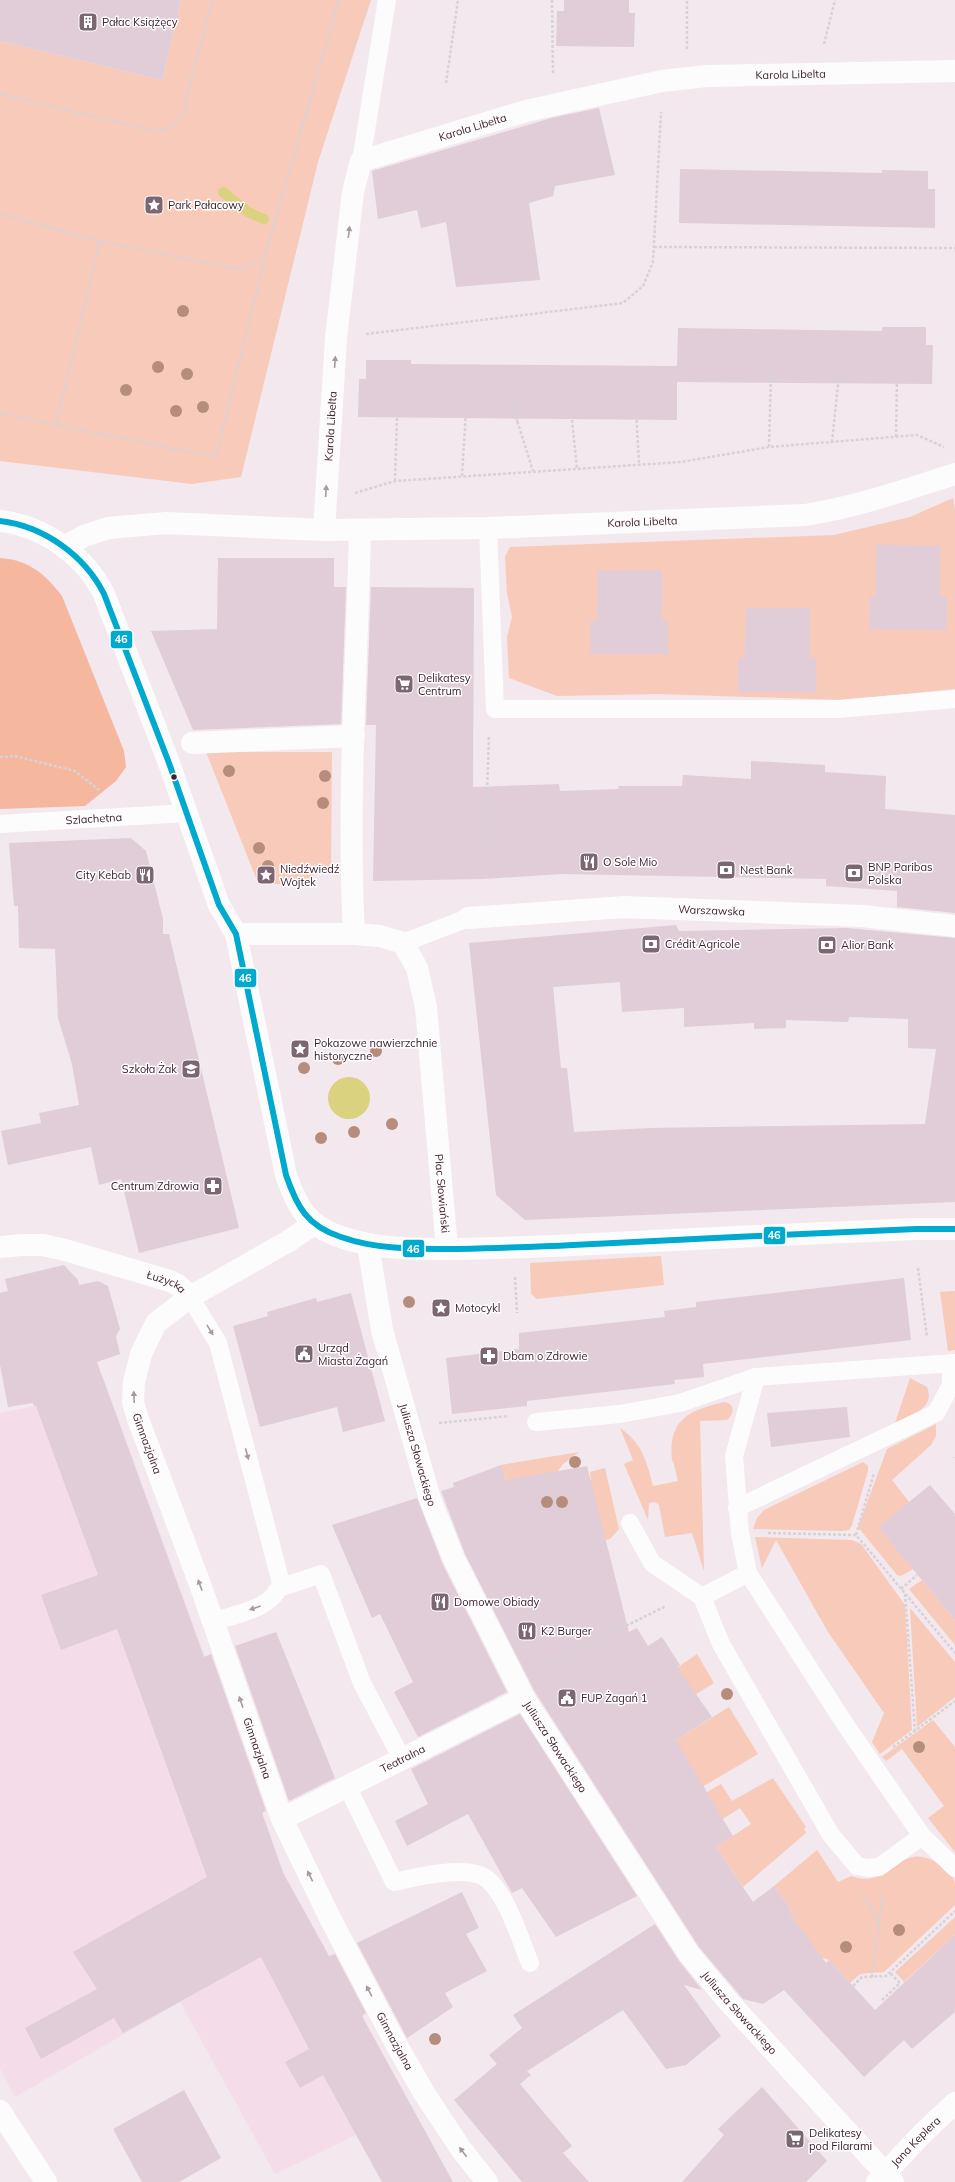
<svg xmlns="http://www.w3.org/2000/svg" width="955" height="2182" font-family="Mulish,sans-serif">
<rect width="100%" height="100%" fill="#f2e8ed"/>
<path fill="#f4dde9" d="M104,1380L284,1873L412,2108L275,2174L180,2002L15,2097L0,2069V1413L40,1405Z"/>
<path fill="#f8cab9" d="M181,0H371L318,162L241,477L192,484L0,461V41L162,80Z
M953,498L955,509V689L843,700L658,694L557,696L509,678L507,637L512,617L507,593L505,557L510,547L834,535L910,517Z
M206,752H332L331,872H314L313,884H264L256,878Z
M661,1256L664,1285L537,1299L531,1294L530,1263Z
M955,1291V1350L948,1351L940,1292Z
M910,1378L927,1387C936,1408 910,1416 895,1423Z
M724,1402L728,1403C736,1408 732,1415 727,1420L700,1421L704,1571L692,1533L665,1537L659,1505L655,1502L649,1503L648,1520L624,1464L633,1460L620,1428C642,1443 647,1462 653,1486L678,1481L673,1461H672C668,1419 688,1411 724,1402Z
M936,1424V1436L931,1445L892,1480L909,1502L879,1527L913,1569L901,1576L897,1575L858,1527L887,1449Z
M579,1452L563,1464L536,1502L575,1500L591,1481L590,1472L605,1468L619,1529L610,1539L602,1541L509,1488L501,1465Z
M863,1462L868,1466V1471L852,1525L849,1530L842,1531L753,1529L757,1518L764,1510Z
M755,1537L852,1540L861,1544L905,1605L912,1730L880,1754L872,1742L884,1713L828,1632L776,1540L762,1568Z
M922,1580L955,1620V1645L909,1589Z
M910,1608L955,1662V1697L917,1727Z
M697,1654L714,1683L629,1736L655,1683Z
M729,1707L758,1754L680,1800L676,1740Z
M933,1720L955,1747V1852L928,1818L944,1806L902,1749L886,1761L882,1757Z
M773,1778L806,1827L804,1829L806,1833L743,1887L716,1847L751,1824L740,1808L701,1833L683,1806L721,1784L732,1801Z
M817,1850L838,1882L851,1876C882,1887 888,1863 913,1857C928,1854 952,1869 955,1883C955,1890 955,1898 955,1905L884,1972L860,1974L850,1983L829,1960L820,1957L793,1918L788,1905L774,1886Z
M955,1917V1935L904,1982L895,1972Z"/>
<path fill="#f5b89f" d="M0,558C29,560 45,574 62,596L124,751L126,767L116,781L85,806L0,809Z"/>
<path fill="#dad27f" d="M328 1098a21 21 0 1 1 42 0a21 21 0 1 1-42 0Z"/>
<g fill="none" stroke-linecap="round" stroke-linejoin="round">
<path stroke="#dad27f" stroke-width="10" d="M223,192L248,212L264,219"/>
</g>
<path fill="#e0cdd7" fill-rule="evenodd" d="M0,0H181L162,80L0,41Z
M564,0H629V13H635L634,47L556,46L557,11H564Z
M599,108L615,175L555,186L553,196L529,203L540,280L456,287L446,222L421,228L417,210L378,219L372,171L555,117Z
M680,169L882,173V170L928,171V189H935V228L679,223Z
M882,327H926V345H933L932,384L677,382V420L358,417L359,379H366V360H411V364L677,366L678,328L882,331Z
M876,545L940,546V596H947V630L869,629L870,596H876Z
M218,558H334V587H346L341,724L193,730L151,631L217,629Z
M662,570V621H668V654H591L590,621H597V571Z
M371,587L474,588L473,787L559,784L560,791L618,789L619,786H682L683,775L751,779V761L825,765V772L886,776L885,809L955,815V913L897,907V891L826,886V879L562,874L483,879L373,881L376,725H366Z
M746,608H810V658H816V692H738V658H745Z
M131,838L146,851L163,919V934H169L239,1228L139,1253L121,1179L99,1185L91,1147L8,1165L1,1131L41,1123L39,1113L79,1105L72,1064L58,1018L55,949L19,948L18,906H14L9,843Z
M676,925L679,931L847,928L955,938V1202L525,1220L496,1195L469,943ZM620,982L622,1012L684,1008V1027L754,1023V1029L786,1028V1020L848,1022L849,1017L908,1019V1048L936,1049L925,1124L650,1128L574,1132L567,1068H561L553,987Z
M64,1265L78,1280L79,1285L98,1281L108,1286L120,1329L116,1336L120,1354L97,1362L204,1657L211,1654L266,1811L262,1813L283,1873L329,1956L335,1954L366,2013L362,2016L453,2182H382L323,2075L300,2088L285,2062L309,2049L261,1957L123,2033L114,2018L41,2059L25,2028L97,1989L73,1952L207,1877L117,1629L61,1650L41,1595L98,1575L36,1406H34L33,1403L8,1407L0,1365V1293L8,1291L5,1279Z
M904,1278L911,1340L703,1364L704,1377L674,1380L675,1384L527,1401V1406L452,1414L446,1358L519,1349V1333L665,1317L664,1311L696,1307V1302Z
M351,1293L385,1421L343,1432L337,1407L260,1427L233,1326L268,1316L267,1312L316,1298L317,1302Z
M847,1407L850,1437L771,1447L767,1413Z
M501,1465L506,1480L587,1466L629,1632L637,1628L648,1646L662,1637L680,1665L677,1667L712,1717L676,1740L733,1836L716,1847L753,1902L774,1886L788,1905L793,1918L826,1963L829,1960L875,2010L955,1935V2012L912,2049L904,2040L864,2077L784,1990L763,2004L743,1999L699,1947L535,1692L465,1554L441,1491L454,1487L453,1483Z
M930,1485L955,1514V1620L878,1527Z
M417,1498L443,1565L507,1692L418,1737L394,1692L413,1682L380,1614L372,1618L332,1525Z
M276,1632L335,1778L289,1801L235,1646Z
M520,1714L637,1896L556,1937L522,1888L512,1893L468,1814L407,1846L395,1821L428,1804L411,1769Z
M462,1892L479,1928L466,1934L487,1971L445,1993L453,2007L407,2038L357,1943Z
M655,1924L679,1961L702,1990L684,1985L721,2036L686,2065L666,2069L623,2010L527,2071L531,2075L520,2084L572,2146L563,2153L589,2182H522L454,2100L497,2064L489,2055L522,2028L513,2015Z
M762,2087L827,2161L806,2182H682L724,2135L718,2129Z
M184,2090L221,2158L179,2182H142L113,2129Z"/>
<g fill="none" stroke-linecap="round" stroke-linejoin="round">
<path stroke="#d7d3d5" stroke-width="2.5" stroke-dasharray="3 2" stroke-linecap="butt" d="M552,0L553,75
M824,44L835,0
M687,49V0
M446,83L458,0
M0,94L155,131L171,127L184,113L187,94L213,0
M0,214L100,241L237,269L264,260L339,0
M654,247L955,248
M366,334L623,303L643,286L653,262L661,112
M771,374L769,447L917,435L944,447
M571,410L577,469
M636,410L639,464
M0,413L56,425L100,241
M518,423L513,408L533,471
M56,425L216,457L264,261
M896,437L897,375
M832,442L839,374
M462,476L466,411
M395,481L397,417
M355,493L395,481L681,462L769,447
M0,757L15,756L75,771L99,790
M485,855L489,735
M918,1268L927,1337
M515,1277L517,1313
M439,1423L509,1416
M955,1457V1458
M768,1533L856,1535L955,1653
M856,1535L874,1473
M901,1589L917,1575
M905,1594L915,1731
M541,1668L666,1606
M893,1747L955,1701
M863,1895L873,1911L879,1926
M872,1977L883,1894
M853,1986L862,1977L886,1976L955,1911
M882,2000L900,1983L890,1973"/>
<g stroke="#fdfcfc" stroke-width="18">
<path d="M361,161L387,0"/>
<path d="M488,528L495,709H838L955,699"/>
<path id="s1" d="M0,824L187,813"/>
<path d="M403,943L468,918"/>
<path d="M190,1297L218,1343L281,1583C272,1610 237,1613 213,1622"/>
<path d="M536,1422L620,1414L680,1403L756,1377L955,1363"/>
<path d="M737,1508L936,1413L951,1385V1363"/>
<path d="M630,1523L652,1563L702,1597"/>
<path d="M748,1573L702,1597L721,1644L831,1835L857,1866L868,1868L879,1867L922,1836L845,1724L748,1573L740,1533L734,1456L756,1377"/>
<path d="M279,1588L321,1574L362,1683L402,1759"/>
<path d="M347,1786L394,1882C416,1877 468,1864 487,1879C507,1895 520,1939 530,1963"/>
<path d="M922,1836L955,1868"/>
</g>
<g stroke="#fdfcfc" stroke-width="22">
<path id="s2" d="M324,530L336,338L353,192L361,161L526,111L662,81L707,76L955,71"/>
<path id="s3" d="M64,547L84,536L108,528L166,523L324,530L488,528L805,515C857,507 905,490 955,474"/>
<path d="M192,743L354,736"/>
<path id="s4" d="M468,918L624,907L862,916L955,926"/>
<path id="s5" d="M236,934H354L380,936L403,943L417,968L426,1007L447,1249"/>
<path d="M354,934C347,800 357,664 360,530"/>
<path id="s6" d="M368,1245L382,1330L430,1499L454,1559L524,1698L689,1954L728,2001L893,2182"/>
<path id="s7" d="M0,1247L21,1245H43L65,1250L170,1281L178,1285L190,1297L287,1242L314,1224"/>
<path id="s8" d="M190,1297L156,1323L141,1354L134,1382L133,1402L138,1419L201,1587L282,1819L330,1918L395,2042L424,2093L461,2149L487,2182"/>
<path id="s9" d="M282,1819L524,1698"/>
<path d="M0,2111L46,2182"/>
</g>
<g stroke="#fdfcfc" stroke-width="22">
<path d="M0,521C44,526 85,556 104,594L169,763L219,905L236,934L286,1175C297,1207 307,1226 341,1237C378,1250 417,1249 456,1249C495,1248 534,1247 573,1245C687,1239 802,1234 916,1229H955"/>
<path id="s10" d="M877,2182L922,2134L955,2103"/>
</g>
<defs>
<path id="bus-1" d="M0,521C44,526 85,556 104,594L169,763L219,905L236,934L286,1175C297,1207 307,1226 341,1237C378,1250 417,1249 456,1249C495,1248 534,1247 573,1245C687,1239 802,1234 916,1229H955"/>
</defs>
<use href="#bus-1" stroke="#fff" stroke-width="9"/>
<use href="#bus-1" stroke="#00a9ce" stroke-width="6"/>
</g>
<g fill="#b68d7c">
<circle cx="183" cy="311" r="6"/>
<circle cx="158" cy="367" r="6"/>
<circle cx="187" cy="374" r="6"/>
<circle cx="126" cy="390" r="6"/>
<circle cx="203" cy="407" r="6"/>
<circle cx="176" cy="411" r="6"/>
<circle cx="229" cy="771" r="6"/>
<circle cx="325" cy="776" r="6"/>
<circle cx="323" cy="803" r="6"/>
<circle cx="259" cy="848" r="6"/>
<circle cx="268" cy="866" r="6"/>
<circle cx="376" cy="1051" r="6"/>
<circle cx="338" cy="1059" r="6"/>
<circle cx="304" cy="1068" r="6"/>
<circle cx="392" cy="1124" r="6"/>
<circle cx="354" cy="1132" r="6"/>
<circle cx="321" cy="1138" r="6"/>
<circle cx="409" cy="1302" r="6"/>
<circle cx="575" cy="1462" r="6"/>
<circle cx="547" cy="1502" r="6"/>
<circle cx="562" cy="1502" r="6"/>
<circle cx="727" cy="1694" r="6"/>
<circle cx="919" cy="1747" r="6"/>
<circle cx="899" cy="1930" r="6"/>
<circle cx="846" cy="1947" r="6"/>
<circle cx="435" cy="2039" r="6"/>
</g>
<defs><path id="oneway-solid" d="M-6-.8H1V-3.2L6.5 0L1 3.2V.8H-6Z"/></defs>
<g fill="#a799a0">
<use href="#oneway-solid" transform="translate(349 232) rotate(-83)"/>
<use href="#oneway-solid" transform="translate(335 362) rotate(-86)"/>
<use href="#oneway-solid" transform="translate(326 491) rotate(-86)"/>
<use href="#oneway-solid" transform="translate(210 1330) rotate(58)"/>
<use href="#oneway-solid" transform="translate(134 1397) rotate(-92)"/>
<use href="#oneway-solid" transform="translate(247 1454) rotate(75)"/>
<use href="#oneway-solid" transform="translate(200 1585) rotate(-110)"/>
<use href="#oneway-solid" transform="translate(255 1608) rotate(161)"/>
<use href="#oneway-solid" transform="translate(241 1702) rotate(-109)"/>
<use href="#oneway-solid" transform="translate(310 1876) rotate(-116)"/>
<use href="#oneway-solid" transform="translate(369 1991) rotate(-118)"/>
<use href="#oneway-solid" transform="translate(463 2152) rotate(-127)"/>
</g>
<defs>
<symbol id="building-square" viewBox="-11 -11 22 22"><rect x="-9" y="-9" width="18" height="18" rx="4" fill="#7c6672" stroke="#fff"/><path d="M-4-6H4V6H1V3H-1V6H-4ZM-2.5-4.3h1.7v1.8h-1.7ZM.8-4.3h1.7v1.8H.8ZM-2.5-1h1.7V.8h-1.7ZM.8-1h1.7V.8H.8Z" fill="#fff"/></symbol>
<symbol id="sight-square" viewBox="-11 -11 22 22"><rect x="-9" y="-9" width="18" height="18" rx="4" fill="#7c6672" stroke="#fff"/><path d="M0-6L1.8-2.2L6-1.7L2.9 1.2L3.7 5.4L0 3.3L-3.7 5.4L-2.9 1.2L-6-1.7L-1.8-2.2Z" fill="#fff"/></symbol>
<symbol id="supermarket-square" viewBox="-11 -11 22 22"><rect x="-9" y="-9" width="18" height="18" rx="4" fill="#7c6672" stroke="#fff"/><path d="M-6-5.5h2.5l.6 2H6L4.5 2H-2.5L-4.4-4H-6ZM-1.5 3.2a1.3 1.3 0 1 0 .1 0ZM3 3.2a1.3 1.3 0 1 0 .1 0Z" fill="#fff"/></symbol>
<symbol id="restaurant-square" viewBox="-11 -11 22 22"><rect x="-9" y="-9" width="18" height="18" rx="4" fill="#7c6672" stroke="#fff"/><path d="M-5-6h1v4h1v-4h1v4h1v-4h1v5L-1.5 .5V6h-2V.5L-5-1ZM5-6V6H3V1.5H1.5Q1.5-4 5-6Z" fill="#fff"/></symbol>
<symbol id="bank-square" viewBox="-11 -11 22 22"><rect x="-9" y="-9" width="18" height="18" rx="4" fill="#7c6672" stroke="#fff"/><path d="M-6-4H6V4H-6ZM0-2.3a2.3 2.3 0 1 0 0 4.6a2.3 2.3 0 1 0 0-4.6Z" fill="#fff"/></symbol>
<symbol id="school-square" viewBox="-11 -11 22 22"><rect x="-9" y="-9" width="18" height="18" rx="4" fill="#7c6672" stroke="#fff"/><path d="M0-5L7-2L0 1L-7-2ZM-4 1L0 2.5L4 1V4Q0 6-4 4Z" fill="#fff"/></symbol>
<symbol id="pharmacy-square" viewBox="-11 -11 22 22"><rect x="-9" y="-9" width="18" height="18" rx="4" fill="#7c6672" stroke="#fff"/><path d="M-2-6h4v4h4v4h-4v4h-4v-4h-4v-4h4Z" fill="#fff"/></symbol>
<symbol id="civic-square" viewBox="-11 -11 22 22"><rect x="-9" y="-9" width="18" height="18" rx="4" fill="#7c6672" stroke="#fff"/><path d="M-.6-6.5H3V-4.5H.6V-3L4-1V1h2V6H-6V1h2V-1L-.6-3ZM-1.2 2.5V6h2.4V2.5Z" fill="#fff"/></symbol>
</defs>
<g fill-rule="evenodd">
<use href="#building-square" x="77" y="11" width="22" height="22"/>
<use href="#sight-square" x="143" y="194" width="22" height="22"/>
<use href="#supermarket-square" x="393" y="673" width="22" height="22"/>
<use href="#restaurant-square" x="578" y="851" width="22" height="22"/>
<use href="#bank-square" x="715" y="859" width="22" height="22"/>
<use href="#bank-square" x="843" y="862" width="22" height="22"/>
<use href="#restaurant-square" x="134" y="864" width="22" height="22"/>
<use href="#sight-square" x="255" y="864" width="22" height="22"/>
<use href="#bank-square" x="640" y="933" width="22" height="22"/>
<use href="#bank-square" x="816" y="934" width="22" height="22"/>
<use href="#sight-square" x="289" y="1038" width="22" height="22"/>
<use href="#school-square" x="180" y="1058" width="22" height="22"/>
<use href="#pharmacy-square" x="202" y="1175" width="22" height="22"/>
<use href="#sight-square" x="430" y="1297" width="22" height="22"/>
<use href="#civic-square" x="293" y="1343" width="22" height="22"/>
<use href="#pharmacy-square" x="478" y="1345" width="22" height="22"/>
<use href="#restaurant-square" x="429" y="1591" width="22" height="22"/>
<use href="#restaurant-square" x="516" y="1620" width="22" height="22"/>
<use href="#civic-square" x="556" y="1687" width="22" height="22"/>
<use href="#supermarket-square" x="784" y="2128" width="22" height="22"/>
</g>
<circle fill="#3d2030" stroke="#fff" stroke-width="1.5" cx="174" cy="777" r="3.5"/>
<g text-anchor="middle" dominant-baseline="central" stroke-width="3" stroke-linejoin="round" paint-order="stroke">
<g font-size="11" fill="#3d2030" stroke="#fff" text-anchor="start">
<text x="102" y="22">Pałac Książęcy</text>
<text x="168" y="205">Park Pałacowy</text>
<text x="418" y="678">Delikatesy<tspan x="418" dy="13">Centrum</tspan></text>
<text x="603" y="862">O Sole Mio</text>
<text x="868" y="867">BNP Paribas<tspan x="868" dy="13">Polska</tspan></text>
<text x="280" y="869">Niedźwiedź<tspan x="280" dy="13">Wojtek</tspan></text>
<text x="740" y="870">Nest Bank</text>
<text x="131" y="875" text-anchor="end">City Kebab</text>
<text x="665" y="944">Crédit Agricole</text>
<text x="841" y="945">Alior Bank</text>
<text x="314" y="1043">Pokazowe nawierzchnie<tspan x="314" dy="13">historyczne</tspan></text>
<text x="177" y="1069" text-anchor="end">Szkoła Żak</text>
<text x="199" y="1186" text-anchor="end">Centrum Zdrowia</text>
<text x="455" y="1308">Motocykl</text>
<text x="318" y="1348">Urząd<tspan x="318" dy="13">Miasta Żagań</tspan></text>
<text x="503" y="1356">Dbam o Zdrowie</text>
<text x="454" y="1602">Domowe Obiady</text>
<text x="541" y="1631">K2 Burger</text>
<text x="581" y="1698">FUP Żagań 1</text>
<text x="809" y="2133">Delikatesy<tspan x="809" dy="13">pod Filarami</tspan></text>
</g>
<g font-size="11" fill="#3d2030" stroke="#fff">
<text stroke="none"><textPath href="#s2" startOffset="812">Karola Libelta</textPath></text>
<text stroke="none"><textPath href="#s2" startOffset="488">Karola Libelta</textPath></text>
<text stroke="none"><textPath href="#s2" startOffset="104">Karola Libelta</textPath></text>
<text stroke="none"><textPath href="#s3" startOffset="583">Karola Libelta</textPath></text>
<text stroke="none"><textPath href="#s1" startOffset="94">Szlachetna</textPath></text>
<text stroke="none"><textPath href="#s4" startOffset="244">Warszawska</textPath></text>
<text stroke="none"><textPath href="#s5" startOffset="424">Plac Słowiański</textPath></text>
<text stroke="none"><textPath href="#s7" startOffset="172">Łużycka</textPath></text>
<text stroke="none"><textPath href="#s8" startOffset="170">Gimnazjalna</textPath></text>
<text stroke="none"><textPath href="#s6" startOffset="216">Juliusza Słowackiego</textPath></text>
<text stroke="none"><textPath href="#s6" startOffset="540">Juliusza Słowackiego</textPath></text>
<text stroke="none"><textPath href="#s8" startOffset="494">Gimnazjalna</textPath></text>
<text stroke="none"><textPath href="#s9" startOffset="135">Teatralna</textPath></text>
<text stroke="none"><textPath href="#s6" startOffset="864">Juliusza Słowackiego</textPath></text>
<text stroke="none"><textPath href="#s8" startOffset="818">Gimnazjalna</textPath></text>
<text stroke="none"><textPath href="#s10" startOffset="56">Jana Keplera</textPath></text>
</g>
</g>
<g stroke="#fff" stroke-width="1.5">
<rect x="110" y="630" width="23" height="19" rx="4" fill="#00a9ce"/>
<rect x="234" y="968" width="23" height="20" rx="4" fill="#00a9ce"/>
<rect x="763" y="1226" width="23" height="19" rx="4" fill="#00a9ce"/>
<rect x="402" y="1239" width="23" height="19" rx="4" fill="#00a9ce"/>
</g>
<g font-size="11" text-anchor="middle" font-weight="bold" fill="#fff">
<text x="121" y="643">46</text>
<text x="245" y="982">46</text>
<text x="774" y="1239">46</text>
<text x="413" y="1253">46</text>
</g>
</svg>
